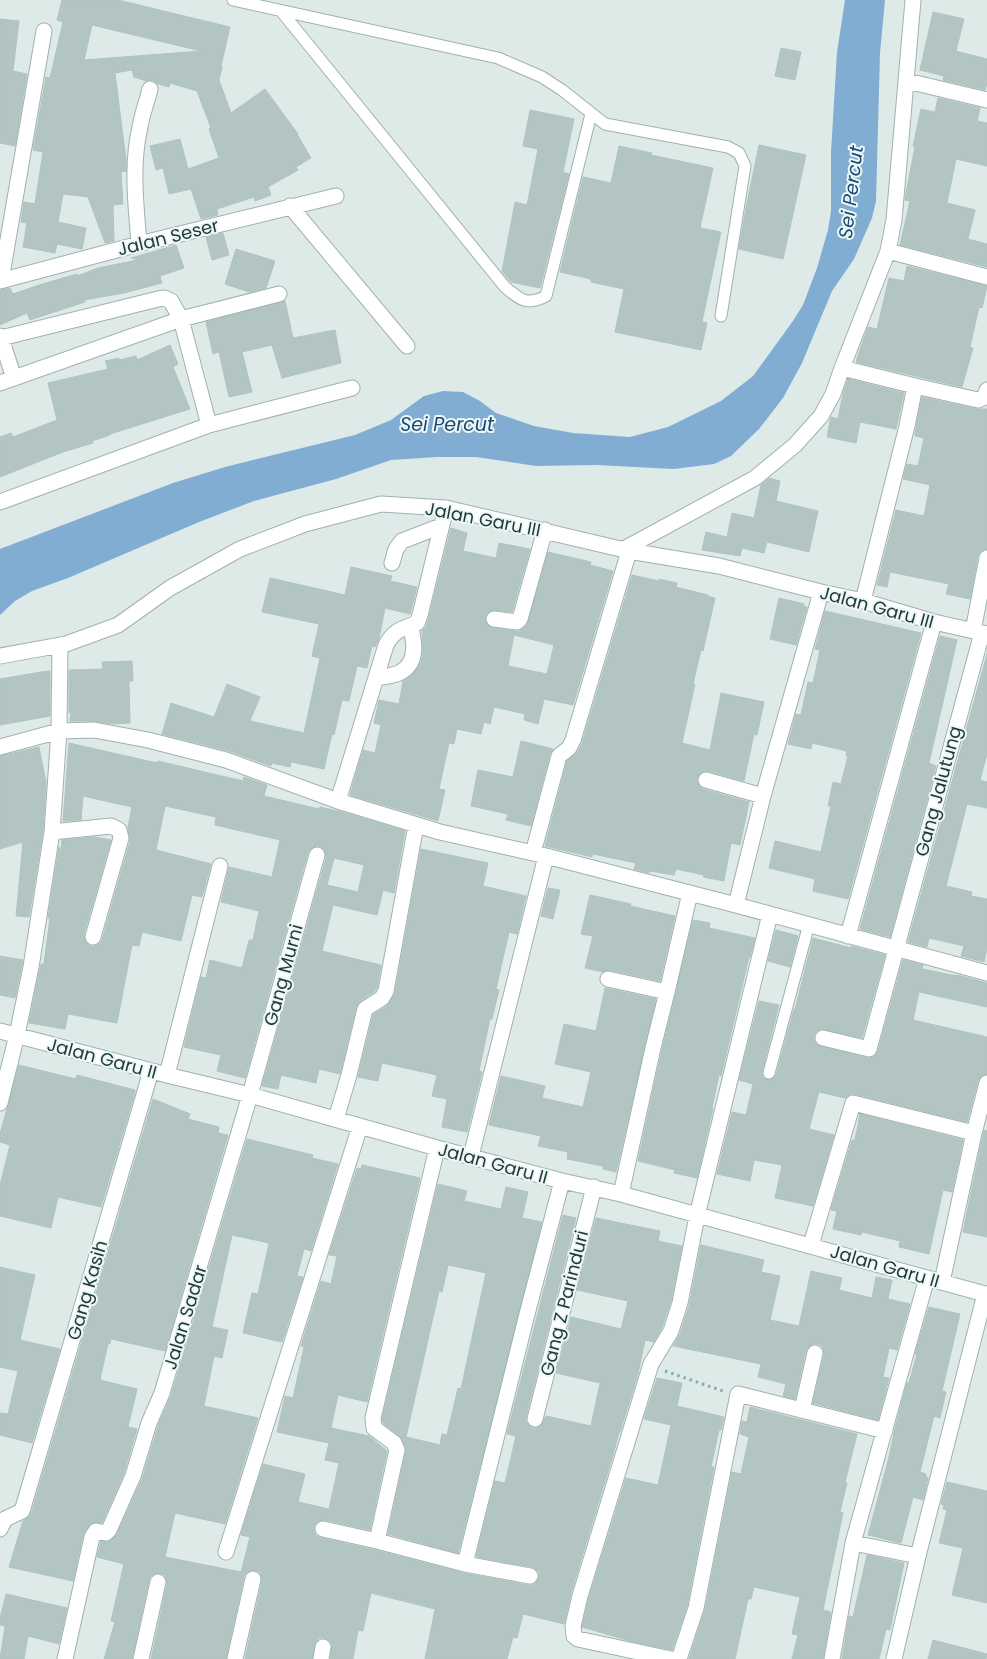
<svg xmlns="http://www.w3.org/2000/svg" width="987" height="1659" font-family="Poppins,sans-serif">
<rect width="100%" height="100%" fill="#ddeae8"/>
<path fill="#81add3" d="M845,0H885L880,53L876,201L872,218L854,259L832,291L802,363L783,398L759,429L731,456L714,464L674,469L596,465L536,466L476,457H437L391,460L336,479L254,501L199,522L68,578L32,591L15,601L0,615V549L173,483L225,467L355,435L391,420L424,396L443,391L463,392L480,401L496,413L534,426L573,433L630,437L668,427L721,401L753,376L793,321L803,305L817,268L828,230L831,211V152L837,52Z"/>
<path fill="#b2c5c2" stroke="#afc4c2" fill-rule="evenodd" d="M62,0H118L230,27L221,66L222,67L219,80L231,113L265,89L298,134H297L311,158L296,167L298,170L268,187L271,195L255,201L254,197L217,209L218,215L201,219L191,189L169,194L163,168L156,170L150,146L180,139L188,169L219,158L209,129L211,128L197,91L170,83L169,87L158,84L153,80L146,81L134,77L132,70L115,73L126,160V171L121,172L123,204L113,205L114,241L105,243L88,197L63,194L58,222L86,228L82,249L57,244L55,253L23,247L27,223L21,222L24,202L35,204L43,152L33,150L46,77L50,78L63,22L57,20ZM92,25L201,51L84,60Z
M933,12L964,19L956,51L987,59V83L985,90L943,80L944,76L920,70Z
M0,19L19,21L13,71L27,74L15,146L0,143Z
M781,48L801,52L795,80L775,76Z
M938,98L980,108L977,121L987,123V166L956,159L947,203L975,210L968,239L987,244V267L900,245L910,201L905,200L906,193L915,147L913,146L921,109L935,112Z
M530,110L574,119L563,172L569,174L540,288L511,282L502,271L515,202L527,205L538,149L523,146Z
M759,145L806,155L783,259L739,249L746,208Z
M619,146L652,153L651,155L713,168L700,228L721,232L702,322L707,323L701,350L615,332L624,289L591,282V279L560,272L583,177L611,183Z
M223,233L229,255L212,260L206,237Z
M176,245L184,268L160,276L162,283L124,293L84,300L85,302L30,320L27,313L0,325V290L10,288L13,294L39,285L77,274V276L98,268L138,260L131,258Z
M236,249L275,261L266,288L249,292L225,284Z
M907,266L987,286L982,308L979,307L970,347L973,348L962,387L856,362L859,352L868,327L877,329L889,278L904,281Z
M285,301L293,338L335,330L341,363L282,378L272,345L242,352L252,392L229,397L219,352L213,354L206,322Z
M170,345L178,364L173,367L190,409L110,434V435L92,441L93,443L63,452L0,477V437L11,433L13,437L57,420L48,383L108,369L105,361L119,358V360L136,356L137,360Z
M848,379L904,393L896,429L860,422L856,443L827,437L831,417L838,419L843,394Z
M922,397L976,409H987V549L980,552L978,556L970,599L946,594L949,584L890,572L887,587L877,585L896,510L924,516L930,485L903,479L907,464L918,466L924,438L915,436V433Z
M769,478L780,481L776,501L818,511L809,552L767,542L764,553L742,548L740,556L702,550L706,532L727,537L732,513L754,518L761,485Z
M451,528L467,533L463,551L496,558L499,543L530,549L512,612L495,610L490,611L486,614L485,618L486,623L493,628L516,631H520L527,625L548,552L591,562L590,565L613,571L573,705L544,699L538,724L524,720L525,714L494,707L490,724L484,722L481,734L457,729L454,744L449,743L439,789L445,790L438,821L350,795L363,750L375,753L381,725L374,723L379,700L399,704L403,681L412,675L421,662L423,652L422,631L426,627L429,617ZM514,635L554,645L547,674L508,666Z
M351,567L392,576L390,581L417,587L410,614L385,608L379,639L375,647L372,646L367,668L357,666L349,701L342,700L334,735L332,734L324,769L291,762L290,767L272,763L271,766L229,751L162,734L171,703L214,717L227,684L260,697L250,721L304,733L320,658L312,656L319,624L262,612L270,578L345,595Z
M632,575L659,581V579L677,583L676,587L708,595L707,596L715,598L703,651L701,650L693,684H695L682,743L710,750L721,693L764,702L757,735L754,734L744,781L708,771L700,773L697,778L699,786L703,789L749,802L740,845L731,843L724,881L703,877L704,875L676,869L674,875L650,871L649,873L634,869L636,863L593,854L592,857L545,846L567,761L577,753L582,743Z
M779,598L804,604L803,606L807,607L796,645L770,639Z
M825,611L921,633L848,899L813,891L815,879L769,868L775,841L821,852L831,806H828L833,782L841,784L848,756H846L847,751L812,743L811,749L788,744L796,714L801,715L808,682L813,683L820,650L815,649Z
M940,636L957,640L929,763L936,766L890,937L860,929Z
M987,654V754L980,780L987,782V808L967,804L946,886L972,892L971,896L987,899V948L984,962L961,956L964,946L929,938L927,947L908,942Z
M132,661L133,681H129L130,723L112,724L94,721H70L71,712L69,713V670L103,669L102,662Z
M47,671H50V716L0,725V679Z
M521,741L553,749L550,754L531,826L506,820L508,814L471,806L478,770L513,777Z
M69,743L157,763L158,761L243,781L244,777L267,785L264,796L319,809L320,807L342,812L405,831L394,893L383,890L377,915L333,905L322,951L381,965L377,988L375,991L360,1001L356,1007L340,1074L319,1069L316,1083L281,1075L278,1089L262,1086L326,858L324,849L319,846L311,848L308,852L245,1078L217,1071L221,1055L184,1047L201,977L206,978L210,960L242,968L249,940H253L259,911L221,902L229,867L272,877L280,840L215,825L216,817L165,806L156,850L211,864L202,897L192,895L181,941L142,932L139,946L132,945L117,1023L68,1014L65,1029L29,1023L41,964H44L50,918H48L59,847L60,850H61L62,840L94,837L111,840L84,934L86,943L90,946H95L99,944L102,940L130,841L128,827L132,807L83,796L81,820L63,821ZM334,858L364,865L358,892L327,885Z
M39,747L46,782L43,831L29,917L16,916L23,842L0,849V756Z
M421,849L488,863L483,886L526,896L517,934L509,932L496,989L499,990L492,1019H490L483,1052L479,1071L482,1072L467,1132L442,1127L447,1099L432,1096L437,1075L382,1063L378,1081L358,1077L373,1015L387,1006L395,993Z
M548,888L560,890L553,919L541,916Z
M590,895L631,904L630,906L675,916L660,981L610,970L603,972L585,968L593,936L581,934Z
M693,920L710,923L709,928L755,938L750,957H749L721,1076L719,1075L712,1108H713L697,1178L674,1173L675,1170L638,1161L662,1050Z
M776,930L798,936L790,967L768,961Z
M813,938L851,948V946L885,955L862,1038L821,1029L817,1031L814,1035V1040L817,1045L867,1058L875,1056L878,1051L903,960L923,965L922,969L957,976V975L987,983V1007L919,992L913,1020L987,1037V1074L981,1076L978,1081L967,1122L855,1094H850L845,1098L819,1092L809,1129L834,1135L813,1206L775,1198L782,1165L754,1160L750,1181L717,1174L732,1112L746,1115L753,1084L739,1080L759,1001L779,1005L762,1072L763,1078L770,1080L776,1075L794,1009H795Z
M0,956L23,960L15,998L0,995Z
M605,988L656,999L616,1172L603,1169V1166L567,1159L568,1152L538,1146L541,1136L489,1125L501,1076L545,1086L542,1098L583,1107L591,1072L555,1064L564,1024L596,1031Z
M19,1065L76,1079L77,1075L135,1090V1092L101,1207L58,1197L51,1228L0,1216V1185L10,1145L0,1142V1134Z
M153,1099L190,1114L188,1119L219,1127L218,1133L228,1135L165,1351L111,1339L110,1344L108,1343L100,1380L137,1389L128,1427L137,1429L124,1473L102,1523H92L83,1535L73,1581L9,1567L23,1521L29,1517L32,1511Z
M860,1114L963,1140L952,1192L943,1190L929,1254L899,1247L900,1241L862,1232L861,1235L833,1229L837,1211L831,1210L852,1140H855Z
M984,1130L987,1131V1237L963,1232Z
M247,1139L313,1155L312,1158L338,1164L311,1251L304,1249L297,1276L303,1277L282,1342L243,1333L252,1293L258,1294L269,1243L232,1235L212,1327L228,1330L222,1358L214,1356L204,1406L258,1418L225,1524L175,1513L165,1557L241,1572L250,1537L241,1535L263,1464L305,1474L298,1502L329,1509L339,1463L325,1460L329,1443L277,1432L285,1396L293,1398L304,1347L301,1346L321,1281L331,1284L337,1256L329,1255L357,1168L361,1169L362,1165L420,1178L367,1402L338,1395L331,1428L369,1436L387,1451L370,1530L325,1520L316,1522L314,1527V1531L316,1536L321,1538L375,1550L463,1573L528,1585H534L539,1578V1572L532,1567L476,1557L495,1481L505,1483L516,1436L507,1434L563,1215L576,1218L526,1417V1422L532,1428H537L541,1426L546,1416L591,1426L600,1383L556,1373L571,1317L621,1329L628,1301L577,1290L596,1218L660,1231L658,1241L682,1246L671,1301L662,1327L654,1342L645,1340L638,1374L620,1432H619L613,1455L571,1593L564,1624L523,1614L517,1638L513,1637L507,1659H425L435,1609L371,1593L363,1631L358,1630L353,1659H330L332,1644L329,1640L324,1638H319L316,1641L312,1659H245L262,1581L260,1572L255,1570L246,1572L244,1577L226,1659H151L167,1584L165,1575L160,1573L151,1575L149,1580L132,1659H104L115,1622L111,1621L124,1564L97,1557L101,1541L109,1542L117,1534L142,1479L159,1423L171,1396Z
M438,1184L467,1191L464,1201L501,1209L506,1187L528,1192L522,1218L542,1222L458,1553L388,1534L406,1451L402,1439L383,1423L382,1419ZM448,1265L486,1273L461,1389L458,1388L447,1435L442,1434L440,1445L406,1437L439,1291L442,1292Z
M701,1245L764,1260L761,1272L780,1276L770,1320L799,1326L811,1271L842,1278L839,1290L872,1298L876,1277L892,1280L888,1299L910,1304L897,1350L889,1348L883,1377L889,1378L878,1420L813,1403L824,1355L822,1346L818,1344H812L806,1350L795,1399L783,1396L786,1384L758,1377L761,1364L673,1346L680,1334L689,1306Z
M0,1267L35,1275L20,1340L60,1349L32,1443L0,1435V1413L8,1414L18,1371L0,1367Z
M929,1307L960,1314L942,1391L946,1392L940,1418L934,1416L920,1472L926,1474V1477L928,1478L923,1500L913,1497L901,1543L868,1535L889,1457L895,1428L907,1383H909L917,1354H915Z
M657,1378L682,1383L677,1406L724,1417L721,1430H719L711,1467H714L687,1606L672,1650L630,1641L582,1627L589,1598L626,1478L658,1485L671,1425L644,1419Z
M750,1407L857,1434L845,1482L847,1483L840,1512L843,1513L823,1610L831,1612L823,1659H792L798,1635L792,1634L800,1597L754,1587L751,1599H748L735,1659H689L705,1610L732,1472L741,1474L749,1437L740,1434L742,1421L747,1422Z
M947,1482L987,1491V1603L952,1595L963,1548L939,1543L947,1510L943,1509L944,1505L941,1504Z
M867,1555L904,1563L890,1630L886,1629L879,1659H842L849,1616L853,1617Z
M6,1594L67,1608L59,1644L28,1636L24,1659H0L5,1626L0,1625V1618Z
M933,1640L987,1654L986,1659H928Z"/>
<g fill="none" stroke-linecap="round" stroke-linejoin="round">
<defs>
<path id="service" d="M233,0L498,58L542,77L562,90L605,124L728,147L739,153L745,166L721,316
M281,11L505,287C520,300 527,306 546,296L591,114
M769,1073L809,924"/>
<path id="minor" d="M907,81L987,100
M290,206L407,346
M139,244C136,205 131,165 140,127C142,114 147,102 150,89
M888,251L987,277
M1,280L44,31
M0,281L139,244L336,196
M0,336L1,338L158,299L164,298L171,301L181,319L209,425L0,502
M1,338L14,378
M842,368L915,386
M0,383L181,319L279,294
M209,425L352,388
M624,549L755,478L795,445L821,416L833,394L842,368L888,251L894,220L913,0
M392,563L396,549L402,541L441,526
M863,601L907,426L915,386L978,400L985,397L987,390
M494,619L517,622L520,619L545,530
M973,631L987,558
M0,656L66,644L118,625L170,588L240,549L305,524L381,504L446,508L629,551L719,566L821,592L863,601L934,622L987,634
M376,678C383,677 392,676 399,673C418,664 415,642 410,626
M0,747L59,731L94,730L148,740L226,760L338,801L440,832L546,856L736,905L987,973
M706,780L763,796
M338,801L386,645C394,630 402,629 417,623L420,615L446,508
M52,832L111,826L119,830L121,838L93,937
M533,853L559,756L569,748L573,740L629,551
M736,905L763,796L821,592
M848,936L934,622
M608,979L667,992L690,893
M0,1031L167,1075L250,1095L437,1148L562,1181L621,1194L985,1294
M823,1038L869,1049L982,633
M167,1075L220,866
M0,1103L17,1035L31,967L52,832L59,731L60,645
M336,1119L349,1075L365,1009L382,998L386,991L416,825
M437,1148L373,1418L374,1428L394,1443L397,1450L377,1541L465,1564L530,1576
M471,1156L546,856
M621,1194L653,1048L667,992
M811,1245L853,1103L974,1133
M942,1282L974,1133L987,1083
M802,1410L815,1353
M535,1419L594,1187
M0,1529L5,1519L22,1511L23,1508L151,1071
M323,1529L377,1541
M853,1543L918,1556
M226,1552L360,1126
M465,1564L526,1318L562,1181
M65,1659L92,1537L96,1531L106,1533L109,1530L133,1476L149,1423L162,1393L250,1095L317,855
M141,1659L158,1582
M235,1659L253,1579
M321,1659L323,1647
M671,1659L578,1639L574,1636L573,1626L580,1596L651,1364L671,1331L680,1303L697,1216L770,914
M679,1659L696,1608L738,1394L885,1431
M832,1659L853,1543L927,1278"/>
<path id="tertiary" d="M894,1659L918,1556L985,1294H987"/>
</defs>
<use href="#service" stroke="#a0b1b0" stroke-width="13"/>
<use href="#minor" stroke="#a0b1b0" stroke-width="17"/>
<use href="#tertiary" stroke="#a0b1b0" stroke-width="17"/>
<path stroke="#7cafaf" stroke-width="3" stroke-dasharray="2.5 4" stroke-linecap="butt" d="M665,1371L723,1391"/>
<use href="#service" stroke="#fff" stroke-width="11"/>
<use href="#minor" stroke="#fff" stroke-width="15"/>
<use href="#tertiary" stroke="#fff" stroke-width="15"/>
</g>
<g text-anchor="middle" dominant-baseline="central" stroke-width="4" stroke-linejoin="round" paint-order="stroke">
<g font-size="18" fill="#1e393a" stroke="#edf7f5">
<text transform="translate(168 237) rotate(-14)">Jalan Seser</text>
<text transform="translate(483 519) rotate(11)">Jalan Garu III</text>
<text transform="translate(877 607) rotate(15)">Jalan Garu III</text>
<text transform="translate(938 791) rotate(-75)">Gang Jalutung</text>
<text transform="translate(283 975) rotate(-75)">Gang Murni</text>
<text transform="translate(102 1058) rotate(15)">Jalan Garu II</text>
<text transform="translate(493 1163) rotate(15)">Jalan Garu II</text>
<text transform="translate(885 1266) rotate(16)">Jalan Garu II</text>
<text transform="translate(87 1290) rotate(-74)">Gang Kasih</text>
<text transform="translate(564 1303) rotate(-76)">Gang Z Parinduri</text>
<text transform="translate(185 1317) rotate(-73)">Jalan Sadar</text>
</g>
<g font-size="19" font-style="italic" fill="#164978" stroke="#edf7f5">
<text transform="translate(851 192) rotate(-83)">Sei Percut</text>
<text x="447" y="424">Sei Percut</text>
</g>
</g>
</svg>
